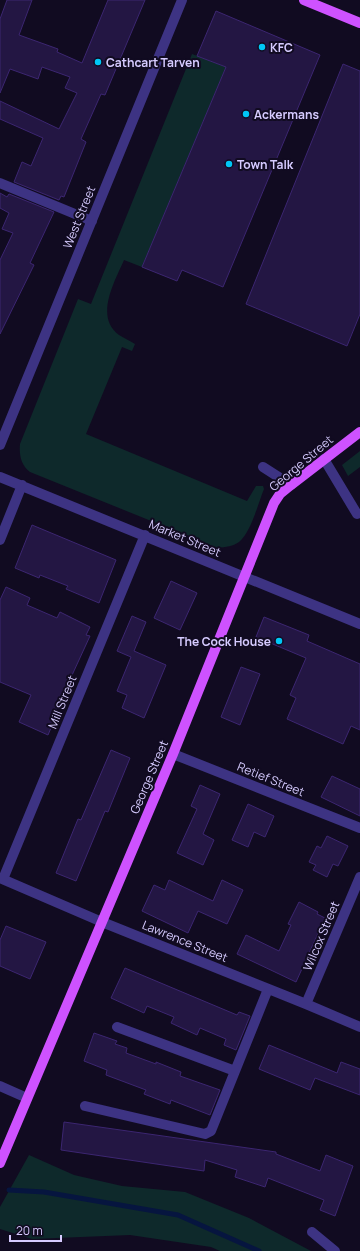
<svg xmlns="http://www.w3.org/2000/svg" width="360" height="1251" font-family="Manrope,sans-serif">
<rect width="100%" height="100%" fill="#110b21"/>
<path fill="#0e292b" d="M192,54L226,67L142,267L124,260C115,281 94,317 119,335C124,338 130,341 135,344L132,351L122,347L86,434L247,501L256,486H263L264,489C258,504 251,532 239,542C234,546 225,547 218,548L30,472C21,465 19,455 20,444L78,299L91,304Z
M360,451V467L348,476L342,465Z
M29,1155L74,1175L122,1186L185,1192L249,1218L311,1251H220L211,1247L130,1235L32,1239L0,1229V1207Z"/>
<g fill="none" stroke-linecap="round" stroke-linejoin="round">
<path stroke="#06153f" stroke-width="5" d="M9,1190L44,1192L178,1215L259,1251"/>
</g>
<path fill="#231643" stroke="#3c2671" d="M7,0H32L19,35L58,49L57,52L82,63L108,0H145L105,95L101,94L81,139L86,142L64,197L61,196L59,200L14,182L22,162L31,166L43,138L0,119V101L59,129L77,93L65,88L70,77L42,67L38,79L10,69L0,93V19Z
M216,11L320,55L223,287L182,270L177,281L142,267L226,67L197,56Z
M343,64L360,71V314L347,346L246,304Z
M0,193L7,197L9,194L54,212L30,263L34,265L0,334V260L13,233L2,229L9,213L0,208Z
M32,525L116,560L99,603L66,589L68,586L40,575L39,578L15,568Z
M171,581L197,593L180,630L154,618Z
M6,587L30,598L27,605L57,618L60,612L90,627L86,635L90,636L56,710L58,711L48,735L19,722L31,695L0,682V600Z
M132,616L146,622L134,651L166,665L144,718L122,708L127,695L117,691L131,657L117,651Z
M264,617L309,635L307,641L360,664V730L351,726L343,744L287,719L296,698L290,695L306,658L256,637Z
M241,667L260,674L240,725L221,717Z
M111,750L130,758L108,812L105,811L76,881L56,873L78,819L81,820Z
M332,776L360,789V816L321,797Z
M200,785L220,794L203,834L214,840L203,865L177,853L197,809L191,806Z
M248,804L274,816L265,837L254,832L248,847L232,840Z
M327,836L348,846L338,866L333,864L327,877L313,870L316,865L309,862L317,846L321,848Z
M169,880L213,901L222,880L243,890L227,924L198,911L188,933L142,911L154,885L165,890Z
M299,902L318,912L317,914L325,918L296,982L237,954L246,935L279,951L291,925L288,924Z
M6,926L46,942L30,979L0,966V940Z
M125,968L237,1015L239,1012L250,1016L236,1050L224,1045L226,1039L200,1028L197,1035L171,1023L174,1017L147,1006L144,1013L111,998Z
M94,1033L117,1041L115,1044L127,1048L126,1053L156,1064V1062L181,1072L180,1076L220,1090L210,1115L171,1100L170,1104L144,1094L146,1090L106,1075L107,1070L84,1061Z
M269,1045L337,1073L341,1062L360,1069V1095L315,1078L310,1090L259,1069Z
M64,1122L276,1152V1154L320,1171L326,1155L353,1166L335,1216L320,1210L324,1200L268,1178L265,1187L235,1177L237,1170L205,1160L204,1171L61,1150Z"/>
<g fill="none" stroke-linecap="round" stroke-linejoin="round">
<path stroke="#3d3383" stroke-width="10" d="M0,183L92,221
M0,445L182,0
M324,459L357,514
M263,467L291,485
M0,477L360,624
M0,540L22,485
M173,754L360,828
M0,878L102,922L306,1004L360,1027
M3,879L145,535
M306,1004L360,877
M117,1027L235,1071
M0,1086L27,1098
M85,1106L205,1134L211,1131L268,989
M312,1232L335,1251"/>
<path stroke="#ce52ff" stroke-width="10" d="M304,0L360,23
M0,1163L173,754L274,503L280,494L291,485L360,432"/>
</g>
<g fill="#00c7f6" stroke="#110b21" stroke-width="1.5">
<circle cx="262" cy="47" r="4"/>
<circle cx="98" cy="62" r="4"/>
<circle cx="246" cy="114" r="4"/>
<circle cx="229" cy="164" r="4"/>
<circle cx="279" cy="641" r="4"/>
</g>
<g text-anchor="middle" dominant-baseline="central" stroke-width="4" stroke-linejoin="round" paint-order="stroke">
<g font-size="12" font-weight="bold" fill="#d6cbff" stroke="#110b21" text-anchor="start">
<text x="270" y="47">KFC</text>
<text x="106" y="62">Cathcart Tarven</text>
<text x="254" y="114">Ackermans</text>
<text x="237" y="164">Town Talk</text>
<text x="271" y="641" text-anchor="end">The Cock House</text>
</g>
<g font-size="12" fill="#d6cbff" stroke="#110b21">
<text transform="translate(79 217) rotate(-68)">West Street</text>
<text transform="translate(301 463) rotate(-40)">George Street</text>
<text transform="translate(185 538) rotate(23)">Market Street</text>
<text transform="translate(62 702) rotate(-68)">Mill Street</text>
<text transform="translate(149 777) rotate(-67)">George Street</text>
<text transform="translate(271 779) rotate(22)">Retief Street</text>
<text transform="translate(321 936) rotate(-67)">Wilcox Street</text>
<text transform="translate(185 941) rotate(22)">Lawrence Street</text>
</g>
</g>
<path d="M10 1235v6h51v-6" fill="none" stroke="#d6cbff" stroke-width="2"/>
<text x="16" y="1235" font-size="12" fill="#d6cbff" stroke="#110b21" stroke-width="3" paint-order="stroke">20 m</text>
</svg>
